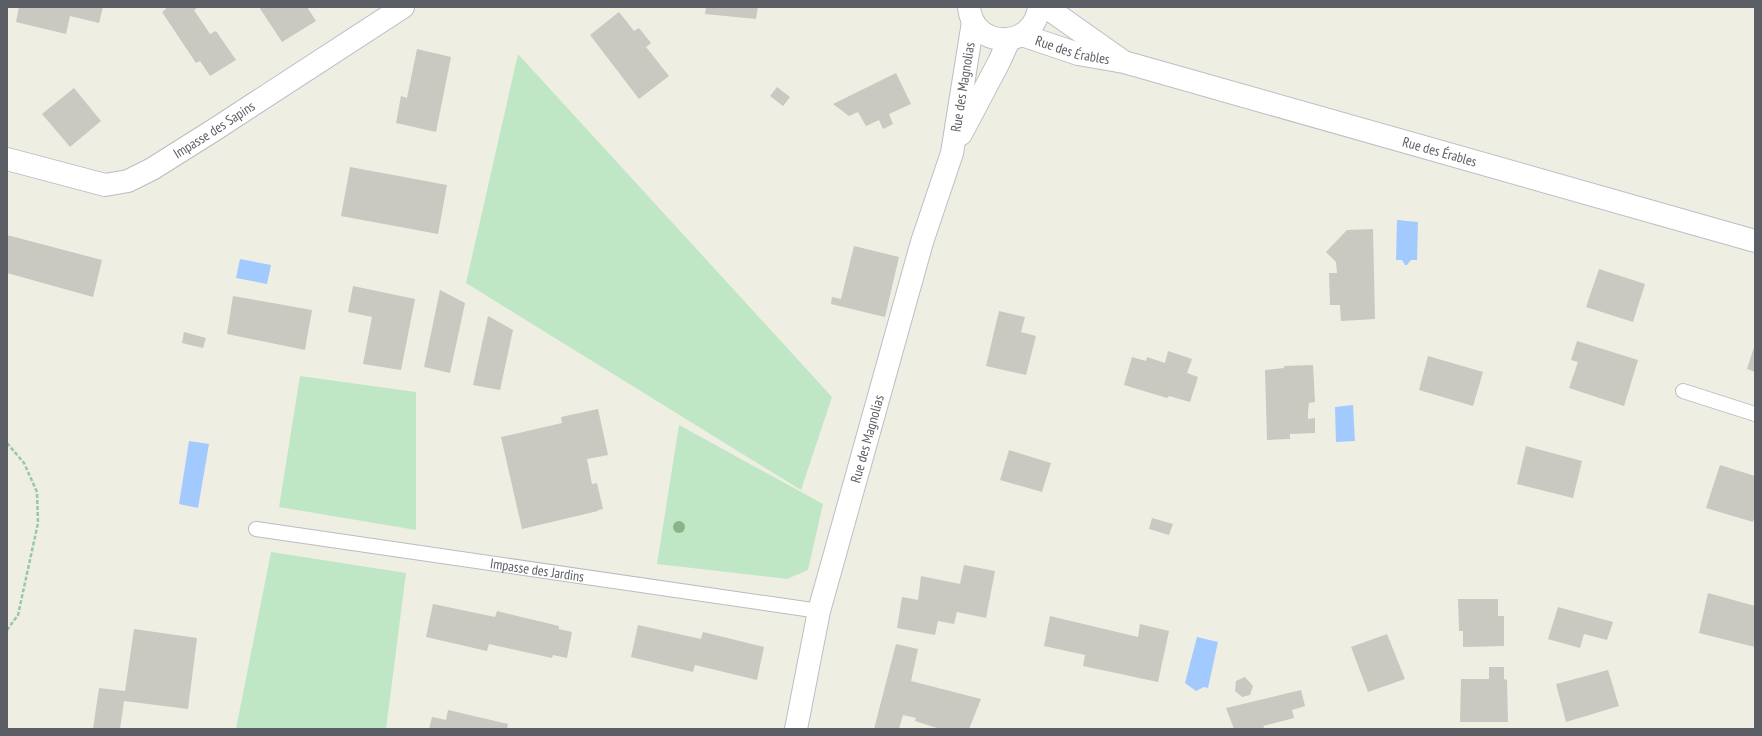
<svg xmlns="http://www.w3.org/2000/svg" width="1762" height="736" font-family="'PT Sans Narrow',sans-serif">
<rect width="100%" height="100%" fill="#efeee3"/>
<path fill="#bfe7c5" d="M518,54L832,397L801,490L466,283Z
M300,376L416,392V530L279,507Z
M679,425L823,504L808,570L787,579L657,564Z
M271,552L406,573L386,729H236Z"/>
<path fill="#a3caff" d="M1397,220L1418,222L1417,260H1411L1407,265H1405L1402,260H1396Z
M240,259L271,265L267,284L236,278Z
M1353,405L1355,441L1336,442L1335,407Z
M189,441L209,444L198,508L179,504Z
M1197,637L1218,642L1208,688L1204,687L1196,691L1185,683Z"/>
<path fill="#c9c8c1" d="M19,7L32,8L103,7L99,23L70,16L66,34L16,22Z
M165,7H198L194,10L210,34L216,31L236,60L210,76L200,61L196,63L162,12L166,9Z
M259,7H307L316,21L282,42Z
M706,7H758L756,19L705,14Z
M619,12L634,31L639,28L651,43L646,47L669,76L639,99L590,35Z
M417,49L451,57L436,132L396,123L401,96L407,98Z
M896,73L911,104L889,114L893,124L883,129L879,120L866,126L858,112L849,116L833,104Z
M777,87L790,97L783,106L770,96Z
M74,88L101,121L70,147L42,114Z
M350,167L447,185L438,234L341,216Z
M1373,229L1375,319L1341,321L1340,305H1330L1329,273H1337L1336,262L1326,252L1347,230Z
M7,235L102,260L93,297L7,273Z
M854,246L899,257L885,317L831,304L832,297L841,299Z
M1599,269L1645,284L1633,322L1586,307Z
M353,286L415,299L401,370L363,364L372,317L348,312Z
M440,290L465,303L450,373L424,367Z
M233,296L312,310L305,350L227,334Z
M999,311L1025,317L1021,332L1036,336L1026,375L986,366Z
M488,316L513,330L500,390L473,385Z
M184,332L206,338L203,348L182,343Z
M1577,341L1638,360L1624,406L1569,388L1578,362L1571,360Z
M1755,344V372L1747,369Z
M1168,351L1192,359L1187,373L1198,377L1190,402L1169,396L1167,398L1124,385L1132,357L1146,361L1147,357L1165,363Z
M1428,356L1483,372L1473,406L1419,390Z
M1313,365L1315,402L1309,403L1308,412V419L1315,418V433L1290,434V439L1267,440L1265,370L1284,368V366Z
M598,409L608,455L587,459L592,484L597,483L603,509L598,510V511L522,529L501,437L562,423L561,417Z
M1526,446L1582,461L1573,498L1517,484Z
M1009,450L1051,463L1042,492L1000,480Z
M1720,465L1755,476V515L1753,522L1706,508Z
M1152,518L1173,524L1169,535L1149,529Z
M964,565L995,571L986,618L957,612L954,624L938,621L935,635L897,628L902,597L918,600L921,576L960,584Z
M1708,593L1755,606V647L1699,633Z
M1458,599H1498V616H1504V646L1463,647V631H1459Z
M433,604L495,617L497,611L559,626V629L572,632L567,658L553,655L552,658L489,644L487,651L426,637Z
M1558,607L1613,622L1607,640L1584,634L1580,648L1548,639Z
M1050,616L1138,637L1140,624L1169,631L1158,682L1083,666L1085,655L1044,646Z
M638,625L701,639L703,632L764,647L757,680L695,665L693,672L631,657Z
M134,629L197,638L188,709L124,701L120,729H93L99,688L125,691Z
M1387,634L1405,679L1368,692L1351,647Z
M896,644L918,649L911,681L981,699L969,729H940L915,721L916,718L903,715L899,729H874Z
M1489,667H1504V679L1507,680L1508,722H1460L1461,679H1489Z
M1608,670L1619,706L1566,722L1556,684Z
M1245,677L1253,686L1250,695L1242,697L1235,691L1236,681Z
M1301,690L1305,706L1292,710L1294,718L1263,726L1265,729H1234L1226,708Z
M448,710L508,724L507,729H429L432,717L446,720Z"/>
<g fill="none" stroke-linecap="round" stroke-linejoin="round">
<defs>
<g id="lane">
<path d="M1683,391L1755,414"/>
<path id="s1" d="M256,529L819,611"/>
</g>
<g id="street">
<path id="s2" d="M7,159L105,185L128,181L152,169L214,130L403,7"/>
</g>
<g id="secondary">
<path d="M969,7C973,50 1034,50 1039,7"/>
<path d="M1046,7L1121,60"/>
<path id="s3" d="M1022,35L1078,54L1124,62L1755,241"/>
<path d="M961,134L999,62L1009,40"/>
<path id="s4" d="M796,729L819,611L922,242L952,153L973,22"/>
</g>
</defs>
<use href="#lane" stroke="#bbbcc2" stroke-width="16"/>
<use href="#street" stroke="#bbbcc2" stroke-width="24"/>
<use href="#secondary" stroke="#bcbec5" stroke-width="24"/>
<path stroke="#98c8ac" stroke-width="2.5" stroke-dasharray="4 2" stroke-linecap="butt" d="M7,443L24,463L37,492L38,523L18,615L7,630"/>
<use href="#lane" stroke="#fff" stroke-width="14"/>
<use href="#street" stroke="#fff" stroke-width="22"/>
<use href="#secondary" stroke="#fff" stroke-width="22"/>
</g>
<circle fill="#88b48a" cx="679" cy="527" r="6"/>
<g text-anchor="middle" dominant-baseline="central" stroke-width="3.5" stroke-linejoin="round" paint-order="stroke">
<g font-size="14" fill="#5b5e64" stroke="#fff">
<text stroke="none"><textPath href="#s3" startOffset="53">Rue des Érables</textPath></text>
<text stroke="none"><textPath href="#s4" startOffset="664">Rue des Magnolias</textPath></text>
<text stroke="none"><textPath href="#s2" startOffset="225">Impasse des Sapins</textPath></text>
<text stroke="none"><textPath href="#s3" startOffset="434">Rue des Érables</textPath></text>
<text stroke="none"><textPath href="#s4" startOffset="299">Rue des Magnolias</textPath></text>
<text stroke="none"><textPath href="#s1" startOffset="284">Impasse des Jardins</textPath></text>
</g>
</g>
<rect width="1762" height="736" fill="none" stroke="#5b5e64" stroke-width="16"/>
</svg>
